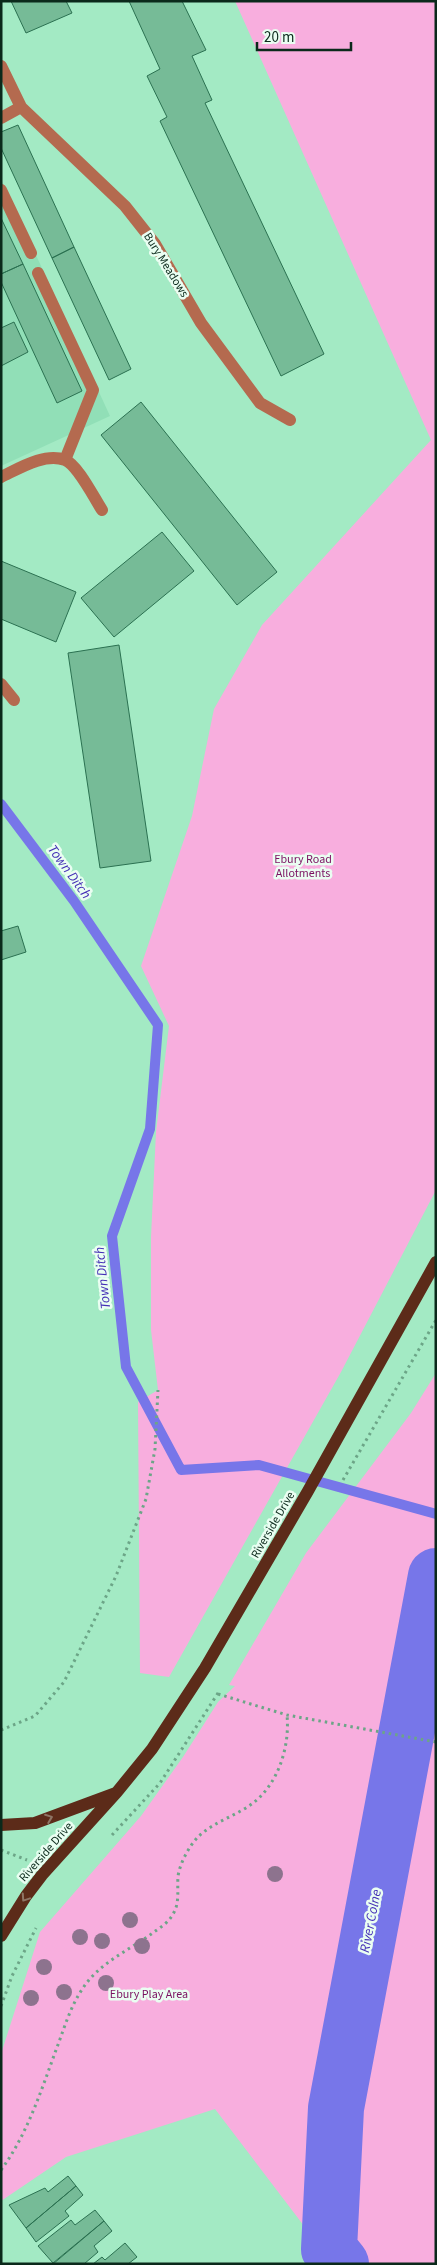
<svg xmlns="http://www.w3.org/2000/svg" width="437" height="2265" font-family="'Source Sans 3',sans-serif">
	<rect width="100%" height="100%" fill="#a3eac4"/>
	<path fill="#91dfb7" d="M1 179 110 416 1 466Z"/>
	<path fill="#f8aede" d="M235 1H436V1190L341 1372 169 1677 140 1673 138 1402 158 1390 151 1330V1237L156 1132 169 1026 141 966 192 816 214 709 262 625 431 440Z
		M436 1373V2264H333L215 2109 66 2157 1 2201V2054L40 1932 141 1816 183 1757 218 1702 235 1686 229 1685 306 1553 411 1413Z"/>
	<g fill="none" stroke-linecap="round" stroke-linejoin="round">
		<path stroke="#7776e9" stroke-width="10" d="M1 804 74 901 158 1025 150 1129 112 1236 126 1367 181 1470 259 1465 436 1514"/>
		<path stroke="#7776e9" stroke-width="56" d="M341 2264 329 2249 336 2108 436 1576"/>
	</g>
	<path fill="#76bb97" stroke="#2b7151" d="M11 1H66L72 13 26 33Z
		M129 1H182L206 50 192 56 212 100 205 103 324 354 281 376 160 121 167 117 147 76 160 69Z
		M18 125 74 247 52 258 1 148V132Z
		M1 218 23 264 1 274Z
		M74 247 131 369 109 380 52 258Z
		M23 264 82 391 57 403 1 282V274Z
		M14 322 28 352 1 366V328Z
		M141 402 277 572 237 605 101 435Z
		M162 532 194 571 114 637 81 598Z
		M1 561 76 592 56 642 1 619Z
		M119 645 151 861 100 868 68 653Z
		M18 926 26 952 1 960V931Z
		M68 2176 76 2186 26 2228 9 2205 45 2188 48 2192Z
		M76 2186 83 2195 65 2211 69 2216 36 2242 26 2228Z
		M95 2210 104 2221 53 2263 38 2246 71 2220 75 2225Z
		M104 2221 112 2231 94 2246 98 2252 84 2264H53Z
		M125 2243 137 2257 128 2264H93L102 2257 105 2260Z"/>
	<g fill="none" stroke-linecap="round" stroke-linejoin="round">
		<path stroke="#6ca587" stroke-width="3" stroke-dasharray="2.5 4" stroke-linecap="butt" d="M343 1480 436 1320
			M218 1694 287 1715 436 1742
			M1 1730 35 1716 64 1682 116 1576 146 1499 155 1449 158 1390
			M112 1835 160 1783 220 1690
			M1 1850 27 1860
			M1 2006 12 1976 36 1928
			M1 2170C27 2135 41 2091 56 2050 64 2029 70 2007 83 1988 100 1962 130 1950 154 1932 161 1927 169 1922 173 1914 180 1903 177 1890 178 1877 179 1865 189 1846 198 1837 213 1822 236 1816 253 1803 278 1784 290 1747 287 1715"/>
		<path stroke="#b46a4f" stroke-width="12" d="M1 66 21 107 125 206 155 244 201 323 260 403 290 420
			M1 118 21 107
			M1 190 31 253
			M38 273 93 390 65 460
			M1 477C18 469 45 452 65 460 78 465 94 498 102 510
			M1 684 14 700"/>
		<path stroke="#5c2b19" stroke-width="12" d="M1 1825 35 1823 116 1793
			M1 1936 26 1896 42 1875 117 1792 152 1749 205 1668 308 1491 436 1262"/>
	</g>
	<g fill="#8d738e">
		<circle cx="275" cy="1874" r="8"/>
		<circle cx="130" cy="1920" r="8"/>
		<circle cx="80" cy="1937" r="8"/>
		<circle cx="102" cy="1941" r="8"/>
		<circle cx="142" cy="1946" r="8"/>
		<circle cx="44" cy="1967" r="8"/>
		<circle cx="106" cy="1983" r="8"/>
		<circle cx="64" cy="1992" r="8"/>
		<circle cx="31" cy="1998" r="8"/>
	</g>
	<defs><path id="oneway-chevron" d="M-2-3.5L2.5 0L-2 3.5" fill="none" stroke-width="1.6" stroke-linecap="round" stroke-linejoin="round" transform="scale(1.25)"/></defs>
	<g stroke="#8e7565">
		<use href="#oneway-chevron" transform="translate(49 1818) rotate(-21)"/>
		<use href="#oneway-chevron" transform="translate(25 1898) rotate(124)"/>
	</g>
	<g text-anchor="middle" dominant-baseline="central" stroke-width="5" stroke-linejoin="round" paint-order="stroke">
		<g font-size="12" fill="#0b291b" stroke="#eafef2">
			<text transform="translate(166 265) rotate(58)">Bury Meadows</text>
			<text transform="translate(273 1525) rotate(-60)">Riverside Drive</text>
			<text transform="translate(46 1852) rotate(-49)">Riverside Drive</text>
		</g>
		<g font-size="12" fill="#7b1161" stroke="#eafef2">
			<text x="303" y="859">Ebury Road<tspan x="303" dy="14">Allotments</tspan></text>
			<text x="149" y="1994">Ebury Play Area</text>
		</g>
		<g font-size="14" font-style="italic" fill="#442fb6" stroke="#eafef2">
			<text transform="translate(69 872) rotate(54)">Town Ditch</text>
			<text transform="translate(103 1278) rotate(-96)">Town Ditch</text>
			<text transform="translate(371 1921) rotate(-79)">River Colne</text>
		</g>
	</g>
	<rect width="437" height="2265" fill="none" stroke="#0b291b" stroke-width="5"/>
	<path d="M257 42v8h94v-8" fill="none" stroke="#0b291b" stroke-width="2.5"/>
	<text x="264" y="42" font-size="15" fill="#0b291b" stroke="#eafef2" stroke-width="4" paint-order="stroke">20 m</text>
</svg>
